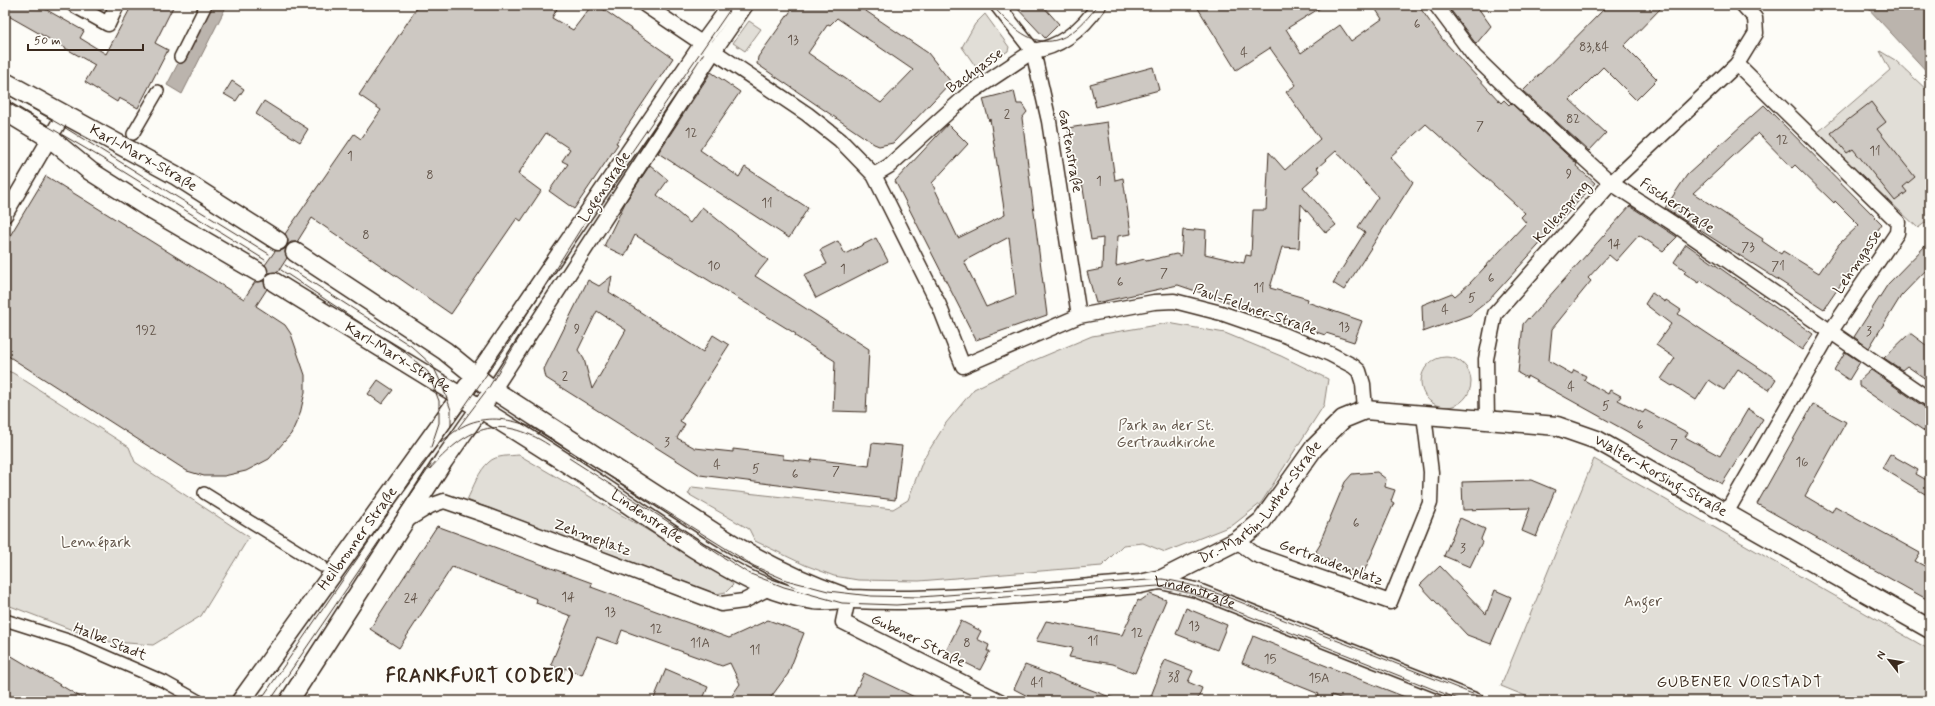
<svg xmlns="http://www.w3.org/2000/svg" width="1935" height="706" font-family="Mynerve,sans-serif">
	<rect width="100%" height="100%" fill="#fdfcf7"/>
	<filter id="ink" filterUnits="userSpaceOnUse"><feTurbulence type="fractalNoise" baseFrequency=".025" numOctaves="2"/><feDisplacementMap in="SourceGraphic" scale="8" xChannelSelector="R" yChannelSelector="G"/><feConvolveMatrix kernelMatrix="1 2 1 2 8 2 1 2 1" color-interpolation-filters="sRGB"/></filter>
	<g filter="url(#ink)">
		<path fill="#e1ded7" stroke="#8e847a" d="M985 14 1009 47 1008 51 978 70 962 47 975 24Z
			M749 21 761 29 745 51 733 43Z
			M1880 51 1895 60 1930 93V219L1918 228 1817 133 1890 70Z
			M1168 323 1225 333 1281 356 1328 379 1324 405 1261 503 1233 525 1165 552 1143 543 1123 545 1102 566 919 581 858 580 834 576 805 565 755 541 749 529 688 494 692 487 893 509 908 500 923 460 946 423 974 389 1023 365 1092 336Z
			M1421 382a25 25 0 1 1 50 0a25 25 0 1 1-50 0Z
			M5 370 13 373 129 447 135 462 249 537 201 616 153 645 101 641 5 604Z
			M519 455 729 578 733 585 726 592 716 594 467 500C473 488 479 470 489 462 496 455 510 456 519 455Z
			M1594 459 1930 650V701H1538L1501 686Z"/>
		<path fill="#bbb4ad" stroke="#887d74" d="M208 5H227L182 94 167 85Z
			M1867 5H1930V75L1867 7Z"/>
		<path fill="#cdc8c2" stroke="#3b2a1e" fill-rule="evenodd" d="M5 5H38L84 31 80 38 106 54 132 5H174L155 43 168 50 138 108 119 98 117 102 85 82 95 65 5 14Z
			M419 5H559L552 18 573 30 592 5H597L673 58 616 143 618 144 574 209 549 191 568 164 562 161 570 149 546 133 518 174 541 191 521 221 517 218 451 314 312 218 297 242H291L287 245 288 241 285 234 354 134 361 139 381 110 359 95Z
			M795 5H857L928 53 951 82 893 143 879 146 874 144 757 64 758 57ZM837 18 913 70 881 103 808 53 828 24 830 25Z
			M1014 5H1042L1059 24 1045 38Z
			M1196 5H1325L1286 29 1301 53 1340 25 1351 41 1382 19 1373 5H1418L1443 40 1501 103 1504 100 1509 105 1511 103 1577 164 1576 166 1595 183 1489 300 1470 315 1423 332 1422 305 1452 293 1455 296 1470 283 1526 223 1521 217 1525 213 1426 124 1390 157 1413 182 1344 290 1333 283 1365 232 1358 227 1378 197 1336 151 1317 168 1320 172 1303 187 1336 225 1326 233 1301 204 1299 248 1282 247 1270 288 1308 299 1307 302 1362 321 1354 342 1326 333 1325 335 1178 285 1096 303 1087 272 1102 269 1103 238 1091 240 1082 182 1076 183 1068 128 1107 122 1115 180 1123 178 1131 234 1118 236 1116 266 1145 259 1146 261 1176 254 1181 256 1183 230 1194 231 1195 229 1206 230 1205 254 1244 263 1246 255 1251 256 1253 210H1266L1269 152 1285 170 1320 139 1286 92 1296 85 1270 48 1236 70Z
			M1447 5H1476L1491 26 1476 44Z
			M1608 5H1664L1624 46 1657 79 1636 100 1603 67 1570 100 1606 133 1589 151 1523 91Z
			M1153 67 1159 90 1096 107 1090 84Z
			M711 72 740 92 700 150 739 177 745 167 808 208 789 238 658 153Z
			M232 81 244 89 236 101 224 94Z
			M1014 91 1017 104H1022L1027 112 1022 118 1047 315 976 340 895 181 948 124 968 144 932 183 958 238 1005 215 990 119 989 121 983 99ZM1009 237 1016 295 986 307 964 261Z
			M264 101 308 129 300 142 256 114Z
			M1871 102 1886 122 1877 129 1915 177 1903 187 1907 192 1895 201 1853 149 1847 153 1831 133Z
			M1764 105 1882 224 1824 309 1665 208 1687 175ZM1758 133 1792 168 1795 165 1834 203 1835 201 1859 225 1839 244 1819 273 1783 251 1781 254 1762 241 1763 239 1693 193Z
			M650 165 668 180 657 195 690 223 702 207 768 260 755 276 869 349 866 412 833 411 835 361 795 336 796 334 635 235 625 256 604 246 626 201Z
			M46 176 244 299 255 282 264 281 267 289 256 306 285 325 291 334 305 375V392L300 414 291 434 269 459 246 471 224 476H204L187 471 5 354V244Z
			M1630 206 1677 237 1663 251 1639 235 1616 261 1609 255 1588 278 1591 281 1552 329 1549 361 1572 374 1574 370 1586 376 1584 380 1608 394 1610 390 1621 396 1618 400 1643 413 1645 410 1688 433 1685 437 1720 456 1748 409 1763 419 1722 484 1527 376V378L1518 373 1523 324 1528 318 1529 319Z
			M876 238 888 261 816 298 804 275 827 264 820 250 838 241 845 254Z
			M1930 241V266L1901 296 1869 348 1854 337 1888 284Z
			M1686 244 1813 334 1802 350 1701 280 1699 283 1684 273 1686 271 1674 262Z
			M286 248 285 252 287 258 278 272 268 273 265 265 275 251 282 250Z
			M612 276 609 292 703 352 713 335 729 345 680 421 685 424 677 438 695 448 733 452V449L783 455V459L811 462 812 459 869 466 872 443 902 446 895 500 700 475 546 378 544 369 588 280 599 286ZM597 311 626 330 592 389 584 359 578 350Z
			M1652 293 1665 302 1666 300 1681 310 1678 314 1776 379 1769 390 1738 369 1724 390 1709 380 1696 400 1673 385 1672 386 1661 379 1675 358 1656 345 1671 324 1645 304Z
			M1910 333 1930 348V382L1907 366 1902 370 1884 358Z
			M1845 352 1860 362 1849 380 1834 370Z
			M1871 370 1930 411V435L1859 386V381Z
			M378 380 393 390 382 404 368 394Z
			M1813 404 1846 422 1805 496 1832 512 1835 506 1920 553 1915 561 1930 569V601L1757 504Z
			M1890 454 1918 470 1916 474 1930 482V497L1882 468Z
			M1377 472 1386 479 1385 487 1395 490 1391 501 1394 503 1363 574 1350 570 1343 572 1328 565V560L1317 555 1318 553H1315L1321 543 1320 542 1345 482 1352 474Z
			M1531 480 1555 490 1536 537 1522 531 1530 508 1463 510 1462 482Z
			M1460 518 1485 529 1481 539 1482 542 1470 567 1444 556Z
			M437 526 592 583 591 587 729 638 768 620 804 633 788 674 768 701H728L740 684 730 663 722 666 622 630 617 644 597 637 582 675 565 668 563 673 551 664 571 616 536 603 537 599 452 567 399 648 370 629Z
			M1440 566 1486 614 1495 590 1511 597 1491 644 1467 635 1420 585Z
			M1150 594 1166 600 1135 673 1113 664 1069 657 1073 648 1036 641 1046 621 1122 635 1138 600 1140 601Z
			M1186 608 1227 625 1217 650 1176 634Z
			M961 621 981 631 977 639 989 645 987 651H990L980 670 945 653Z
			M1253 636 1319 663 1415 701H1347L1332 695 1330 701H1316L1319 694 1242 663Z
			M5 652 87 701H5Z
			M1165 660 1193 671 1188 682 1202 688 1197 701H1149Z
			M1025 665 1118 700 1117 701H1037L1014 689Z
			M666 669 708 687 702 701H653Z
			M864 673 923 701H851Z"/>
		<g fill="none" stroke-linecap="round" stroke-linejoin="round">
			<defs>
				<path id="pedestrian" d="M180 57 206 5
					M133 134 158 91
					M204 493 322 566
					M5 620 71 641 165 682 199 701"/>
				<g id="minor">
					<path d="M74 5 108 24 117 5"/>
					<path d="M645 5 807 114 840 140 874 175 939 305 963 366 1079 316 1154 302 1174 301 1221 313 1282 334 1330 354 1353 366 1359 371 1363 384 1365 410"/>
					<path d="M997 5 1033 51 1049 121 1079 316"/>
					<path d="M1436 5 1474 56 1512 93 1611 183 1680 228 1930 400"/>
					<path d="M874 175 889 166 967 95 1033 51C1062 47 1083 28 1099 5"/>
					<path d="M5 215 64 114"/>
					<path d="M475 376 702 43 730 5"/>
					<path d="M494 389 714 51 746 5"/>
					<path d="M1487 419 1486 359 1495 314 1611 183 1737 64 1756 33 1755 18 1743 5"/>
					<path d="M1726 513 1831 331 1897 233 1898 222 1737 64"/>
					<path d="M407 520 430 506 444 501 485 515 721 604 744 601 767 589"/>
					<path d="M1237 541 1256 555 1390 602 1430 503 1431 472 1424 415"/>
					<path id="s1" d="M1152 583 1161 582 1196 590 1477 701"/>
					<path d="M848 599 843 622 1000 701"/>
				</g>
				<g id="tertiary">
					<path id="s2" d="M5 82 175 175 278 241"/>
					<path d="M5 111 51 139 90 171 150 209 258 272"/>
					<path d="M295 252 445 351 489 387 715 533C755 559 797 580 842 596"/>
					<path id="s3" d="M274 282C376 345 479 406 580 472 620 498 659 526 700 552 737 574 770 594 814 600 826 602 840 598 852 599 948 604 1044 591 1140 584L1162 579 1237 541 1262 521 1314 448 1343 419 1365 410 1557 426 1597 440 1930 629"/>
					<path id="s4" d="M241 701 468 386"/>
					<path d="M289 701 444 460 486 400"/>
				</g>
			</defs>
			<use href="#pedestrian" stroke="#3b2a1e" stroke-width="14"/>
			<use href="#minor" stroke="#3b2a1e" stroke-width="17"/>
			<use href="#tertiary" stroke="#3b2a1e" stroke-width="21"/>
			<use href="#pedestrian" stroke="#fdfcf7" stroke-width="11"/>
			<use href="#minor" stroke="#fdfcf7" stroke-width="14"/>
			<use href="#tertiary" stroke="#fdfcf7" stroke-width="18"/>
			<path stroke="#3b2a1e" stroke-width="1" d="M992 5C1031 51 1060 56 1098 5
				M5 93 59 124 269 254
				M5 101 100 157 265 260
				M285 265 411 346 433 366 442 385 451 410V426
				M281 270 406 353 428 372 439 401V423L431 447
				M458 428 489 387 521 335
				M439 443C448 437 459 427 470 423 489 416 512 419 531 427L754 566 786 580 828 591 871 596 920 597 1162 579C1208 586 1251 607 1294 624 1360 649 1425 675 1490 701
				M569 458 748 573 784 587 842 603 896 605 1158 586 1193 594 1463 701
				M429 470C466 428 498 412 549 445
				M260 701 422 464 437 446 512 338 600 198 733 5
				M270 701 431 465"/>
		</g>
	</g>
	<g text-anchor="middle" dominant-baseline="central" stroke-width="3.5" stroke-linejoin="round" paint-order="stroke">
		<g font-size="13" fill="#605247">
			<text x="1417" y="24">6</text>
			<text x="793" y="40">13</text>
			<text x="1594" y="47">83,84</text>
			<text x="1244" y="53">4</text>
			<text x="1007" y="114">2</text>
			<text x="1573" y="119">82</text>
			<text x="1480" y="126">7</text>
			<text x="691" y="133">12</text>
			<text x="1782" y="140">12</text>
			<text x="1875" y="151">11</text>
			<text x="350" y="156">1</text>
			<text x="1569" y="174">9</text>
			<text x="430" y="175">8</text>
			<text x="1099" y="181">1</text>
			<text x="767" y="203">11</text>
			<text x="366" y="235">8</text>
			<text x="1614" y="244">14</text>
			<text x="1748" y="247">73</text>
			<text x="714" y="266">10</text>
			<text x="1778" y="266">71</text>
			<text x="843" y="269">1</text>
			<text x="1164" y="273">7</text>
			<text x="1491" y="278">6</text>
			<text x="1120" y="282">6</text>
			<text x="1259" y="288">11</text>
			<text x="1472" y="298">5</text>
			<text x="1445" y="310">4</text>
			<text x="1344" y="327">13</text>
			<text x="577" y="329">9</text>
			<text x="146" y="330">192</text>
			<text x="1869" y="331">3</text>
			<text x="565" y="376">2</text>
			<text x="1571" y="387">4</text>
			<text x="1606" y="406">5</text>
			<text x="1640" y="425">6</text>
			<text x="667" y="442">3</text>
			<text x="1674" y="444">7</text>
			<text x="1802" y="462">16</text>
			<text x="717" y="465">4</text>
			<text x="756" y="469">5</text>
			<text x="836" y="471">7</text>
			<text x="795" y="474">6</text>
			<text x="1356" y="523">6</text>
			<text x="1463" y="548">3</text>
			<text x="568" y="597">14</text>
			<text x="411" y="598">24</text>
			<text x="610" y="612">13</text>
			<text x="1194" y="626">13</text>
			<text x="656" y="629">12</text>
			<text x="1137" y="633">12</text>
			<text x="1093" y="641">11</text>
			<text x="700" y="643">11A</text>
			<text x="967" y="643">8</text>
			<text x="755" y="650">11</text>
			<text x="1270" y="659">15</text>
			<text x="1174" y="677">38</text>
			<text x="1319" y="678">15A</text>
			<text x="1037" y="683">41</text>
		</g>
		<g font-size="15" fill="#3b2a1e" stroke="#fdfcf7">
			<text transform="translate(975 71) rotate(-36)">Bachgasse</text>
			<text transform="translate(1070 151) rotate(80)">Gartenstraße</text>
			<text stroke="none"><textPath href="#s2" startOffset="158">Karl-Marx-Straße</textPath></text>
			<text transform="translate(605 187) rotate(-57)">Logenstraße</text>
			<text transform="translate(1677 206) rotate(34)">Fischerstraße</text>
			<text transform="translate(1562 212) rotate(-49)">Kellenspring</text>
			<text transform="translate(1858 262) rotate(-56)">Lehmgasse</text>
			<text transform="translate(1255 310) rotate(19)">Paul-Feldner-Straße</text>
			<text stroke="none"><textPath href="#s3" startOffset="145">Karl-Marx-Straße</textPath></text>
			<text stroke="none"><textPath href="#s3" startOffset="1557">Walter-Korsing-Straße</textPath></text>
			<text stroke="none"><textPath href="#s3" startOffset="1106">Dr.-Martin-Luther-Straße</textPath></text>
			<text stroke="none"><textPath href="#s3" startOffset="441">Lindenstraße</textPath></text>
			<text stroke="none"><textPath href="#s4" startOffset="200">Heilbronner Straße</textPath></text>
			<text transform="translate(592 538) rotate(20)">Zehmeplatz</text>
			<text transform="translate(1331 563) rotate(20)">Gertraudenplatz</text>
			<text stroke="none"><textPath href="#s1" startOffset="45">Lindenstraße</textPath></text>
			<text transform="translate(918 641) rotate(26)">Gubener Straße</text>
			<text transform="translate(110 642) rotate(22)">Halbe Stadt</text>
		</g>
		<g font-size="15" fill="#64574c" stroke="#fdfcf7">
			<text x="1166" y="426">Park an der St.<tspan x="1166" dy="17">Gertraudkirche</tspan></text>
			<text x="96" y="543">Lennépark</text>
			<text x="1643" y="602">Anger</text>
		</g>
		<g font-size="16" letter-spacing="1" fill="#3b2a1e" stroke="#fdfcf7">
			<text x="1740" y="682">GUBENER VORSTADT</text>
		</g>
		<g font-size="19" font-weight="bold" letter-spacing="1" fill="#3b2a1e" stroke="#fdfcf7">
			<text x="480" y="676">FRANKFURT (ODER)</text>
		</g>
	</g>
	<rect width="1935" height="706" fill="none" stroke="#fdfcf7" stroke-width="20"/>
	<rect x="10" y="10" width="1915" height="686" fill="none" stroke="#3b2a1e" stroke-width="1.5" filter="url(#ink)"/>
	<g transform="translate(1889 660) rotate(301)" stroke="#fdfcf7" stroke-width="3" paint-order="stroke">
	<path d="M0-3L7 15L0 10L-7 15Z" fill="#3b2a1e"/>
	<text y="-6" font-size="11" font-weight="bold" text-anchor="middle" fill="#3b2a1e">N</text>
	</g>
	<path d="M28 44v6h115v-6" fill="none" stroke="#3b2a1e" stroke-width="2"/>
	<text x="34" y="44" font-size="12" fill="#3b2a1e" stroke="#fdfcf7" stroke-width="3" paint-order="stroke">50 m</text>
</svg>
